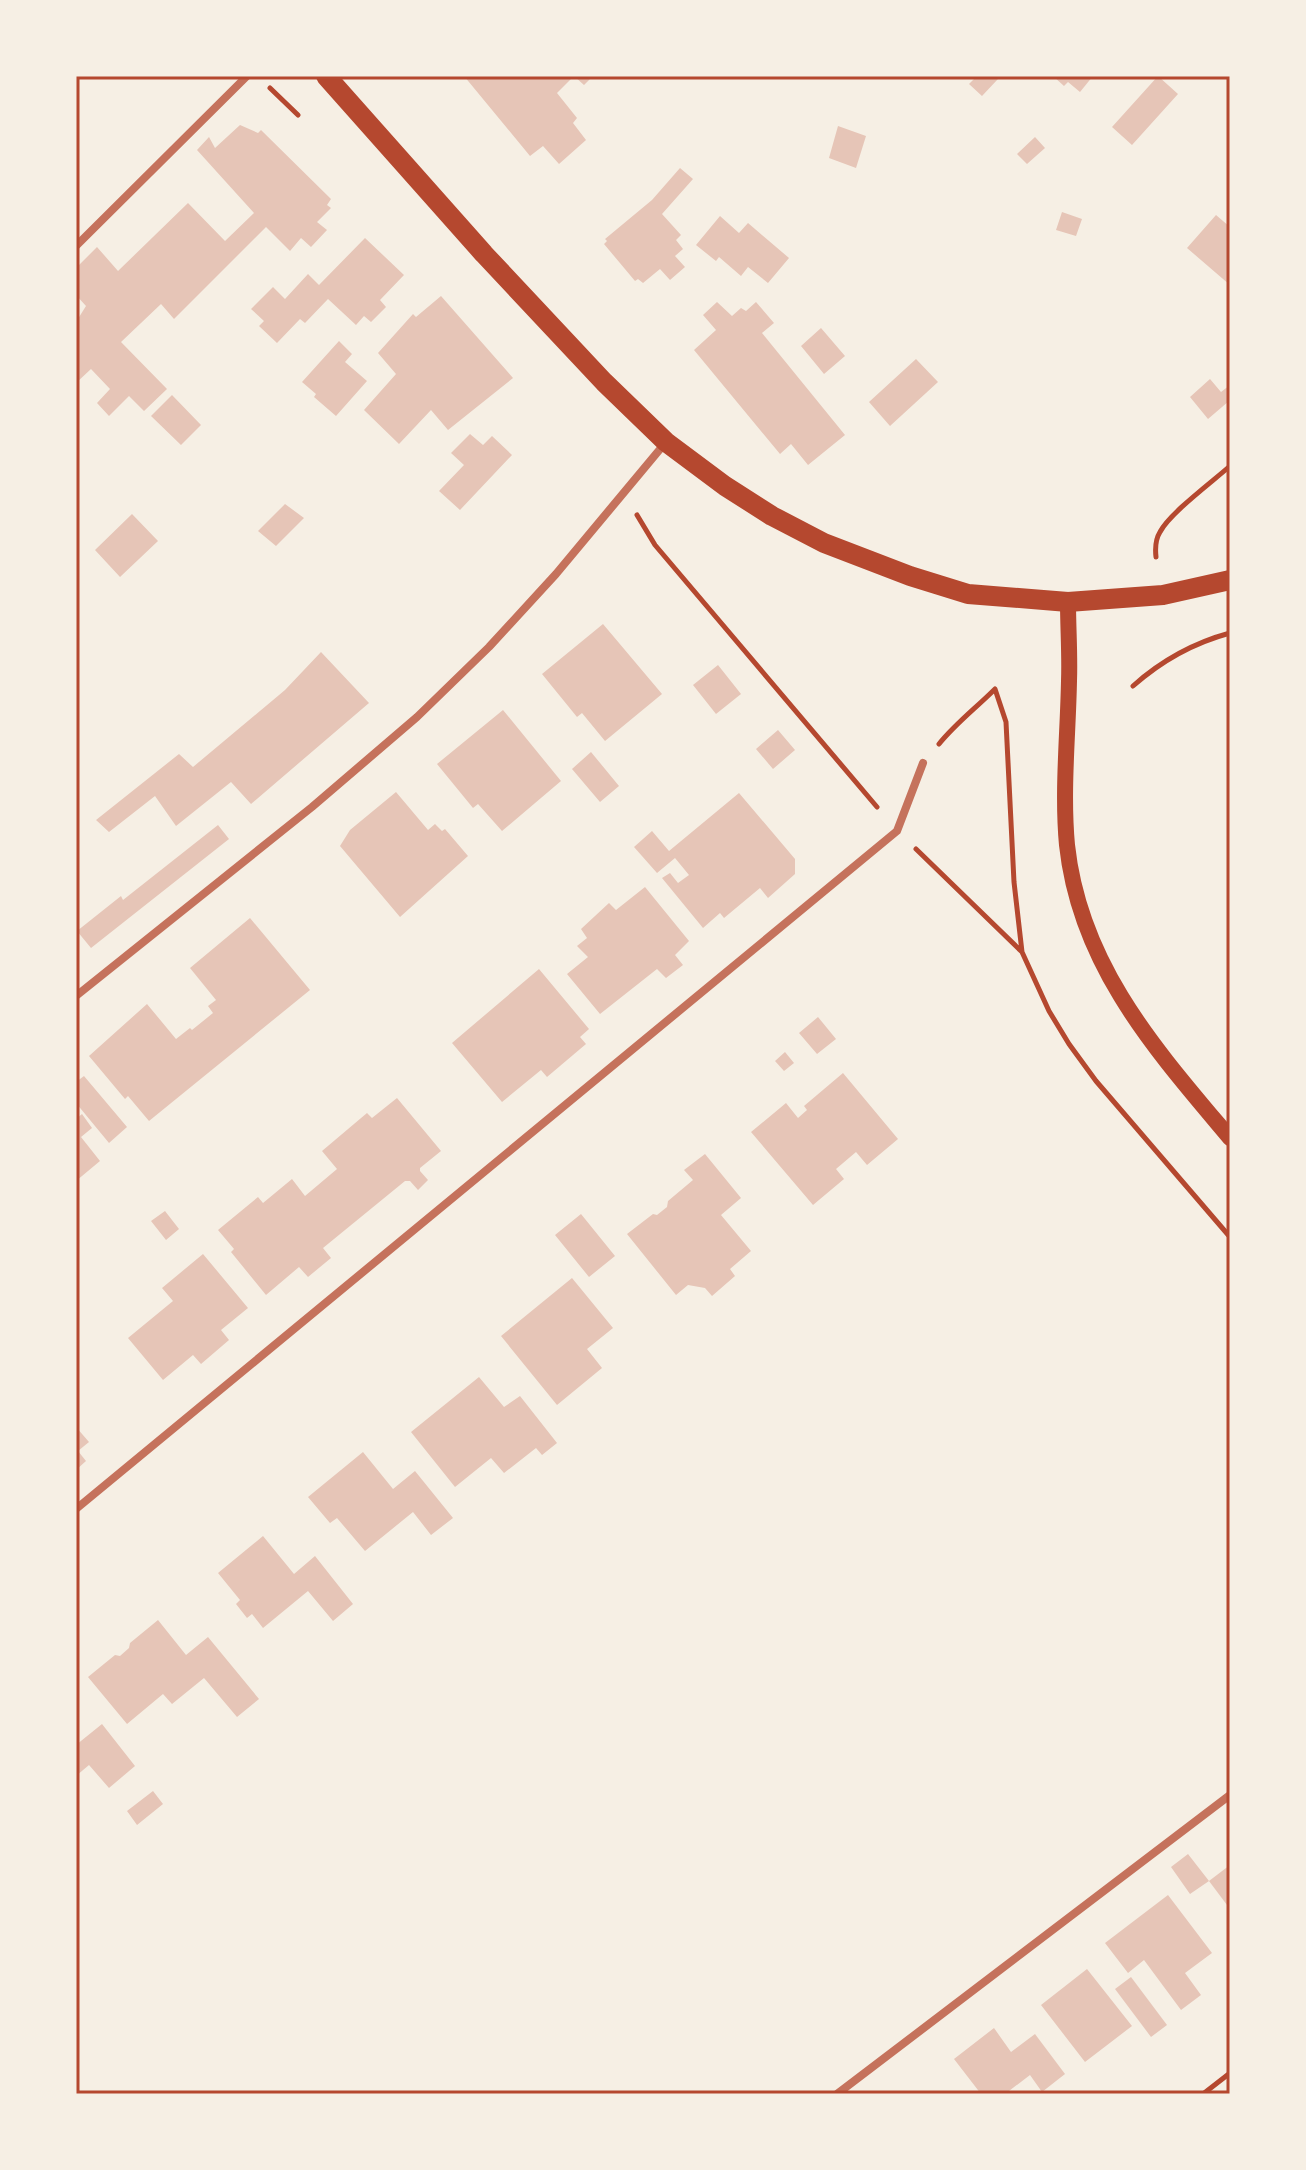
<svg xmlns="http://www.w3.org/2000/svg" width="1306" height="2170" font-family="'Crimson Pro',serif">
	<rect width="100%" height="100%" fill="#f6efe4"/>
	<path fill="#e6c5b7" d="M464 76H593L584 85 574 76 557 93 577 118 573 123 586 140 559 164 543 146 530 156Z
		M977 76H995L998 79 982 96 969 84Z
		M1053 76H1093L1080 92 1068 82 1064 86Z
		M1158 76 1178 94 1132 145 1112 127Z
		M240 125 258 133 261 130 331 199 327 205 331 208 317 222 327 230 311 247 301 238 290 251 266 227 174 319 161 304 121 342 167 389 144 411 129 396 109 416 97 403 110 389 91 369 76 383V322L86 306 76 295V268L97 247 118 271 188 203 225 241 254 213 197 150 209 137 215 148Z
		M838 126 866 136 856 168 829 158Z
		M1035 137 1045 148 1027 164 1017 154Z
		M680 168 693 179 662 214 681 235 676 240 683 249 675 256 685 267 670 280 660 269 643 283 638 279 635 281 604 244 607 241 605 239 652 200Z
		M1062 212 1082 219 1076 236 1056 230Z
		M1216 215 1230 227V285L1187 248Z
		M720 216 739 233 748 223 789 258 768 283 748 267 741 276 719 257 716 261 696 245Z
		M365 238 404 275 380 300 386 307 371 322 364 316 356 325 328 299 305 323 300 319 277 343 259 326 264 321 251 309 273 287 285 299 308 274 319 285Z
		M441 296 513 378 448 430 431 410 399 444 364 410 396 374 378 353 413 314 416 317Z
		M717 302 732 316 741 308 746 311 756 302 774 323 762 333 845 435 808 465 791 444 780 454 694 350 716 330 703 315Z
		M821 328 845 356 824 374 801 346Z
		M339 341 352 354 345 362 367 381 336 416 314 397 316 394 302 382Z
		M916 359 938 382 890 426 869 402Z
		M1210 379 1221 392 1230 385V402L1229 401 1208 419 1190 397Z
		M172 395 201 425 181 445 151 416Z
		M470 434 483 445 492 436 512 455 460 510 439 491 464 465 451 453Z
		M285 504 304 518 276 546 258 531Z
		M132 514 158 541 120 577 95 550Z
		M603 624 662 694 605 741 582 713 577 717 542 674Z
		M321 652 369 703 251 804 231 782 176 826 155 796 109 832 96 820 179 754 193 767 285 690Z
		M718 665 741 694 716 714 693 685Z
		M503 710 561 781 502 831 478 804 473 808 437 764Z
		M778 730 795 750 773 769 756 749Z
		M591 752 619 786 600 802 572 769Z
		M396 792 428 830 435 824 442 831 445 829 468 856 400 917 340 846 350 830Z
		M739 793 795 859V874L768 898 760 888 724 918 720 913 703 928 662 878 670 873 678 883 689 875 675 858 657 873 634 847 652 831 669 851Z
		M218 825 229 839 91 948 77 931 121 896 123 900Z
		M645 887 689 941 675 955 683 965 666 978 657 969 600 1014 567 974 588 957 577 946 587 938 581 929 609 903 616 910Z
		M250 918 310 990 149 1121 128 1096 125 1099 89 1056 147 1004 176 1039 190 1028 192 1030 213 1013 208 1006 216 1000 190 968Z
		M539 969 589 1029 580 1037 586 1044 547 1077 541 1070 502 1102 452 1043Z
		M818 1017 836 1039 817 1054 799 1033Z
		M785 1052 794 1063 784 1071 775 1061Z
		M843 1073 898 1139 867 1165 856 1152 836 1169 844 1179 813 1205 751 1132 786 1103 798 1118 807 1110 804 1106Z
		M84 1076 127 1127 109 1143 76 1103V1082Z
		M397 1098 441 1151 420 1168V1171L428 1180 418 1190 410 1181H405L323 1248 331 1258 308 1277 299 1267 266 1295 231 1252 234 1249 218 1230 258 1197 263 1203 292 1179 305 1196 337 1169 322 1151 367 1113 372 1118Z
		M82 1114 92 1128 81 1137 100 1161 76 1181V1119Z
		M705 1154 741 1198 721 1215 751 1251 730 1269 735 1276 712 1296 705 1288 688 1285 676 1295 627 1234 653 1214 657 1215 667 1207 668 1201 693 1180 684 1170Z
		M165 1211 179 1229 166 1240 151 1221Z
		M581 1214 615 1256 589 1277 555 1235Z
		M203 1254 248 1308 221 1330 229 1340 201 1364 193 1355 163 1380 128 1338 173 1301 162 1288Z
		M572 1278 613 1328 587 1349 602 1368 557 1405 501 1336Z
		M479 1377 504 1407 520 1396 557 1443 542 1455 536 1448 504 1473 491 1458 455 1487 411 1432Z
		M76 1427 89 1442 78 1451 86 1461 76 1470Z
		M363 1452 393 1489 415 1471 453 1518 431 1535 413 1512 365 1551 337 1518 330 1523 308 1497Z
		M263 1536 294 1574 315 1556 353 1604 333 1621 308 1591 263 1628 252 1614 247 1618 236 1604 240 1600 218 1573Z
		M158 1620 186 1655 208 1637 259 1699 237 1717 204 1678 172 1704 163 1694 127 1724 88 1677 115 1655 120 1656 129 1648 130 1643Z
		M102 1724 135 1766 109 1788 89 1765 76 1776V1745Z
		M153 1791 163 1804 137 1825 127 1811Z
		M1188 1854 1209 1881 1190 1894 1171 1867Z
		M1230 1865V1909L1209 1881Z
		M1168 1895 1212 1953 1185 1973 1201 1995 1181 2010 1144 1960 1128 1973 1105 1943Z
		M1087 1969 1132 2026 1085 2062 1041 2005Z
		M1131 1977 1167 2025 1151 2037 1115 1989Z
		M994 2028 1011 2052 1035 2034 1065 2074 1042 2092 1030 2075 1005 2094H981L954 2059Z"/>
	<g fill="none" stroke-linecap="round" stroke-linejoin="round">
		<path stroke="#b5482f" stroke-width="5" d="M270 88 298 115
			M637 515 655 545 877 807
			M1156 557C1155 548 1155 540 1160 532 1170 513 1212 482 1230 466
			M1133 686C1161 661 1193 643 1230 633
			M939 744C956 723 976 708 995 689L1006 722 1014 882 1022 952 1049 1011 1069 1044 1096 1081 1230 1237
			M916 849 1021 951
			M1203 2094 1230 2073"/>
		<path stroke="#c5725c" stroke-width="8" d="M76 246 247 76
			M76 996 312 807 417 717 489 647 556 574 666 442
			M76 1509 897 831 923 763
			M837 2094 1230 1795"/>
		<path stroke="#b5482f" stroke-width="16" d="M1068 602C1068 628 1070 655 1069 681 1068 735 1062 791 1067 845 1080 966 1156 1050 1230 1138"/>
		<path stroke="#b5482f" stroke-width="20" d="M326 76 484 254 604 382 666 442 725 486 772 516 824 543 910 576 968 594 1068 602 1163 595 1230 580"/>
	</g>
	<rect width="1306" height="2170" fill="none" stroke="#f6efe4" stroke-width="156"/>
	<rect x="78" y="78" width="1150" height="2014" fill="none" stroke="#b5482f" stroke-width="3"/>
</svg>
